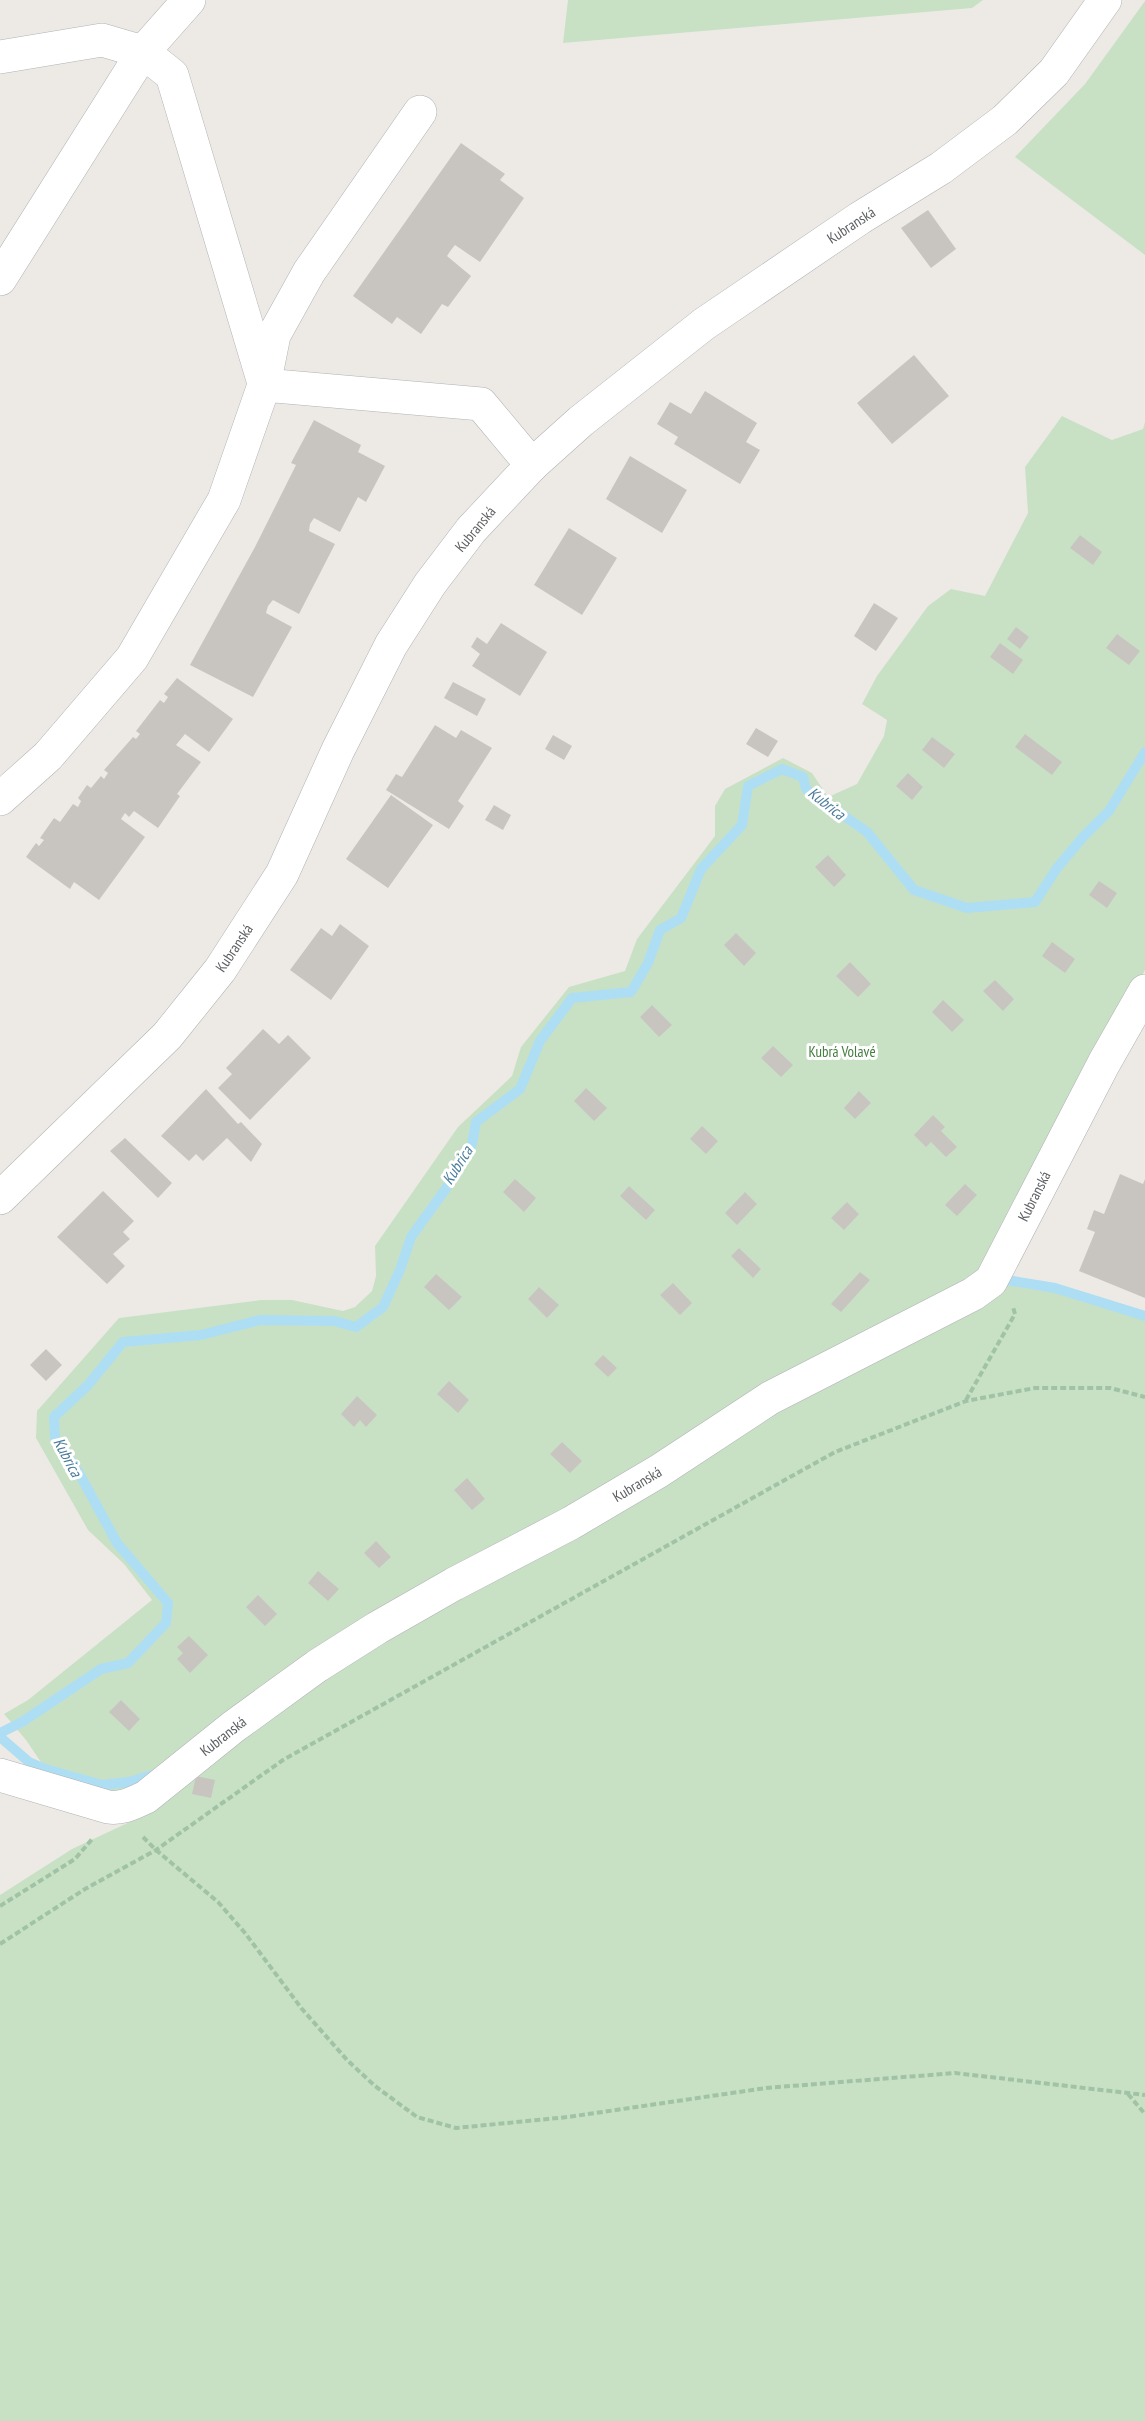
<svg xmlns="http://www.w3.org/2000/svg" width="1145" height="2421" font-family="'PT Sans Narrow',sans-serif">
	<rect width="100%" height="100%" fill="#edeae5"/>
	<path fill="#c8e1c5" d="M568 0H983L972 8 563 43Z
		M1145 1V255L1015 157 1085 84Z
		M1062 416 1112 440 1143 429 1145 422V970L979 1272 164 1775 110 1794 55 1783 26 1740 4 1714 28 1700 152 1600 124 1564 88 1530 36 1438 37 1411 119 1318 261 1300H292L343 1311 355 1307 372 1291 376 1276 375 1246 458 1127 512 1076 521 1047 569 987 625 971 637 939 715 836V806L725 789 783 758 812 773 828 797 857 784 884 736 887 720 862 704 877 676 928 606 951 589 985 596 1028 513 1025 467Z
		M1011 1277 1145 1312V2421H0V1895L72 1849 136 1819 331 1670 766 1416Z"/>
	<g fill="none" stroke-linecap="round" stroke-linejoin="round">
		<path stroke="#aedef4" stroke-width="10" d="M1001 1286 1007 1280 1055 1288 1145 1316
			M0 1733 22 1722 101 1669 128 1663 166 1623 168 1603 117 1543 79 1473 55 1438 54 1417 88 1385 123 1342 201 1335 260 1320 334 1321 356 1327 383 1307 400 1270 411 1237 445 1190 472 1144 476 1122 520 1089 540 1041 572 998 631 992 648 963 660 930 681 918 701 869 742 825 748 786 782 769 803 777 806 789 867 832 914 890 967 908 1035 902 1057 868 1083 837 1109 811 1145 752
			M0 1737 29 1762 45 1769 102 1785 129 1782 152 1775"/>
	</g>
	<path fill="#c8c5c1" d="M461 143 505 174 500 180 524 198 480 262 455 245 451 250 447 256 471 276 448 307 442 304 421 334 397 317 392 324 353 296Z
		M928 210 956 249 931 268 901 228Z
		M914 355 949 396 892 444 857 403Z
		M705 391 757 423 746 442 760 450 740 484 674 444 678 437 657 424 670 402 691 414Z
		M314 420 361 445 358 452 385 466 366 502 358 497 340 532 314 518 310 524 309 531 335 544 299 614 273 600 268 606 266 613 292 627 253 697 190 665 255 547 296 465 291 463Z
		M630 456 687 490 662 533 606 499Z
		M569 528 617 558 582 615 534 585Z
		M1080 535 1102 552 1093 565 1070 548Z
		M874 603 898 618 876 651 854 636Z
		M501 623 547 652 520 696 472 666 480 654 471 647 477 637 487 644Z
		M1016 627 1029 637 1020 649 1007 639Z
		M1117 634 1140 651 1129 665 1106 648Z
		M1000 643 1023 660 1013 674 990 657Z
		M177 678 233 719 209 752 185 734 176 745 201 762 177 794 180 796 158 828 134 811 129 817 125 813 121 819 145 837 99 900 74 882 70 889 26 857 36 843 39 846 44 840 40 838 54 818 60 822 73 804 78 807 81 801 78 798 87 785 91 788 101 776 104 779 108 773 104 770 133 737 136 739 140 734 136 731 160 700 164 703 168 697 164 694Z
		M453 682 486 699 477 716 444 698Z
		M435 725 456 738 461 730 492 748 458 801 464 806 449 829 386 790 396 774 402 777Z
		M756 728 778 741 768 757 746 744Z
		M1025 734 1062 762 1052 775 1015 747Z
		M553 735 572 746 564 760 545 749Z
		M932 737 955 754 944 768 922 750Z
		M908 773 923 787 912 800 896 786Z
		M391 795 433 825 388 888 346 859Z
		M494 805 511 815 503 830 485 820Z
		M828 855 846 875 834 887 815 867Z
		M1099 881 1117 893 1107 908 1089 895Z
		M340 924 369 946 331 1000 290 970 321 928 332 936Z
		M736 933 756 953 744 966 724 945Z
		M1052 942 1075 959 1065 973 1042 956Z
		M850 962 871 984 858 997 836 976Z
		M995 980 1014 999 1003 1011 983 991Z
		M943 1000 964 1020 952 1032 932 1012Z
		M652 1005 672 1025 659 1037 640 1017Z
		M263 1029 279 1044 288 1035 311 1058 250 1120 218 1088 232 1074 226 1068Z
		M773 1046 793 1065 781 1077 761 1058Z
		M586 1088 607 1108 594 1121 574 1101Z
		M206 1089 238 1124 241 1122 262 1144 251 1162 227 1138 203 1161 196 1154 189 1161 161 1136Z
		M859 1091 871 1103 855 1119 844 1108Z
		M933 1115 945 1127 941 1131 957 1147 946 1157 931 1142 926 1147 914 1135Z
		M702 1126 718 1141 706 1154 690 1139Z
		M125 1138 172 1183 158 1198 110 1151Z
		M1120 1174 1143 1184 1145 1179V1298L1079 1271 1095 1232 1087 1229 1094 1210 1104 1214Z
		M515 1179 536 1198 524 1212 503 1192Z
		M965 1184 977 1195 957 1216 945 1205Z
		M629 1186 655 1210 646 1220 620 1196Z
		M103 1191 134 1221 123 1232 130 1239 113 1254 125 1266 107 1284 57 1237Z
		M745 1192 757 1204 737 1225 725 1213Z
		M847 1202 859 1214 844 1230 831 1218Z
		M739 1248 761 1269 753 1278 731 1256Z
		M860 1272 870 1280 841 1312 831 1304Z
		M436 1274 462 1297 449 1310 424 1287Z
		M673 1283 692 1303 680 1315 660 1295Z
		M539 1287 559 1305 547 1318 528 1299Z
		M46 1349 62 1365 46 1381 30 1365Z
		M603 1355 617 1368 608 1377 594 1364Z
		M449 1381 469 1400 458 1413 437 1394Z
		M357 1396 377 1415 366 1427 360 1420 354 1427 341 1414Z
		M562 1442 582 1461 570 1473 550 1454Z
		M467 1478 485 1499 472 1510 454 1490Z
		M376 1541 391 1557 379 1568 364 1553Z
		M318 1571 339 1589 328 1601 308 1583Z
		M258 1595 277 1614 265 1626 246 1607Z
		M189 1636 208 1655 190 1673 177 1659 183 1653 177 1647Z
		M121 1700 140 1719 129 1731 109 1712Z
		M196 1776 215 1780 211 1798 192 1794Z"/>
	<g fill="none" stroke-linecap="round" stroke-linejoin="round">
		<defs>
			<path id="minor" d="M0 57 102 40 143 52 172 75 263 380
				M0 279 143 52 189 0
				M264 385 481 404 532 465
				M0 799 48 756 132 658 224 500 264 385 274 335 309 272 420 112
				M0 1775 108 1807C123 1809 133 1803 146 1797L233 1727 317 1666 377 1628 454 1584 571 1523 659 1471 770 1398 973 1294 991 1281 1104 1063 1145 991"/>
			<path id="tertiary" d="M0 1198 167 1036 220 970 282 874 338 750 391 645 430 584 471 530 532 465 581 421 704 324 860 218 941 168 1005 120 1054 72 1105 0"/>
		</defs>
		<use href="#minor" stroke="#b0b2b5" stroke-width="34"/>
		<use href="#tertiary" stroke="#b0b2b5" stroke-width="34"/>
		<path stroke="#a0c3a6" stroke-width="4" stroke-dasharray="6 3" stroke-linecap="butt" d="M966 1400 1015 1314 1013 1307
			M143 1837 156 1850 218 1902 245 1933 302 2009 347 2060 375 2086 417 2117 456 2128 568 2117 766 2088 955 2073 1145 2095
			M0 1906 75 1859 93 1838
			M0 1944 85 1889 156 1850 283 1760 835 1452 966 1401 1035 1388H1110L1145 1397
			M1128 2094 1145 2114"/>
		<use href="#minor" stroke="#fff" stroke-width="33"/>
		<use href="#tertiary" stroke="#fff" stroke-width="33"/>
	</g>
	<g text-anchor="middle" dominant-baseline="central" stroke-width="6" stroke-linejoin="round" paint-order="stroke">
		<g font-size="15" fill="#5d6063" stroke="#fff">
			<text transform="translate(851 225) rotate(-33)">Kubranská</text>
			<text transform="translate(475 529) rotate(-50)">Kubranská</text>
			<text transform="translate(234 948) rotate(-56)">Kubranská</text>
			<text transform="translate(1034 1196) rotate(-63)">Kubranská</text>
			<text transform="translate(637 1484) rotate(-31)">Kubranská</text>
			<text transform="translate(223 1736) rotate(-38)">Kubranská</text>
		</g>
		<g font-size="15" fill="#457e40" stroke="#fff">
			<text x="842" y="1051">Kubrá Volavé</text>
		</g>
		<g font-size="16" font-style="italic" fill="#4a7c9c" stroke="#fff">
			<text transform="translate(827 803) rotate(38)">Kubrica</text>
			<text transform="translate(457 1165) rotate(-58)">Kubrica</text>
			<text transform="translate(68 1457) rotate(62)">Kubrica</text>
		</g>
	</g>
</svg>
